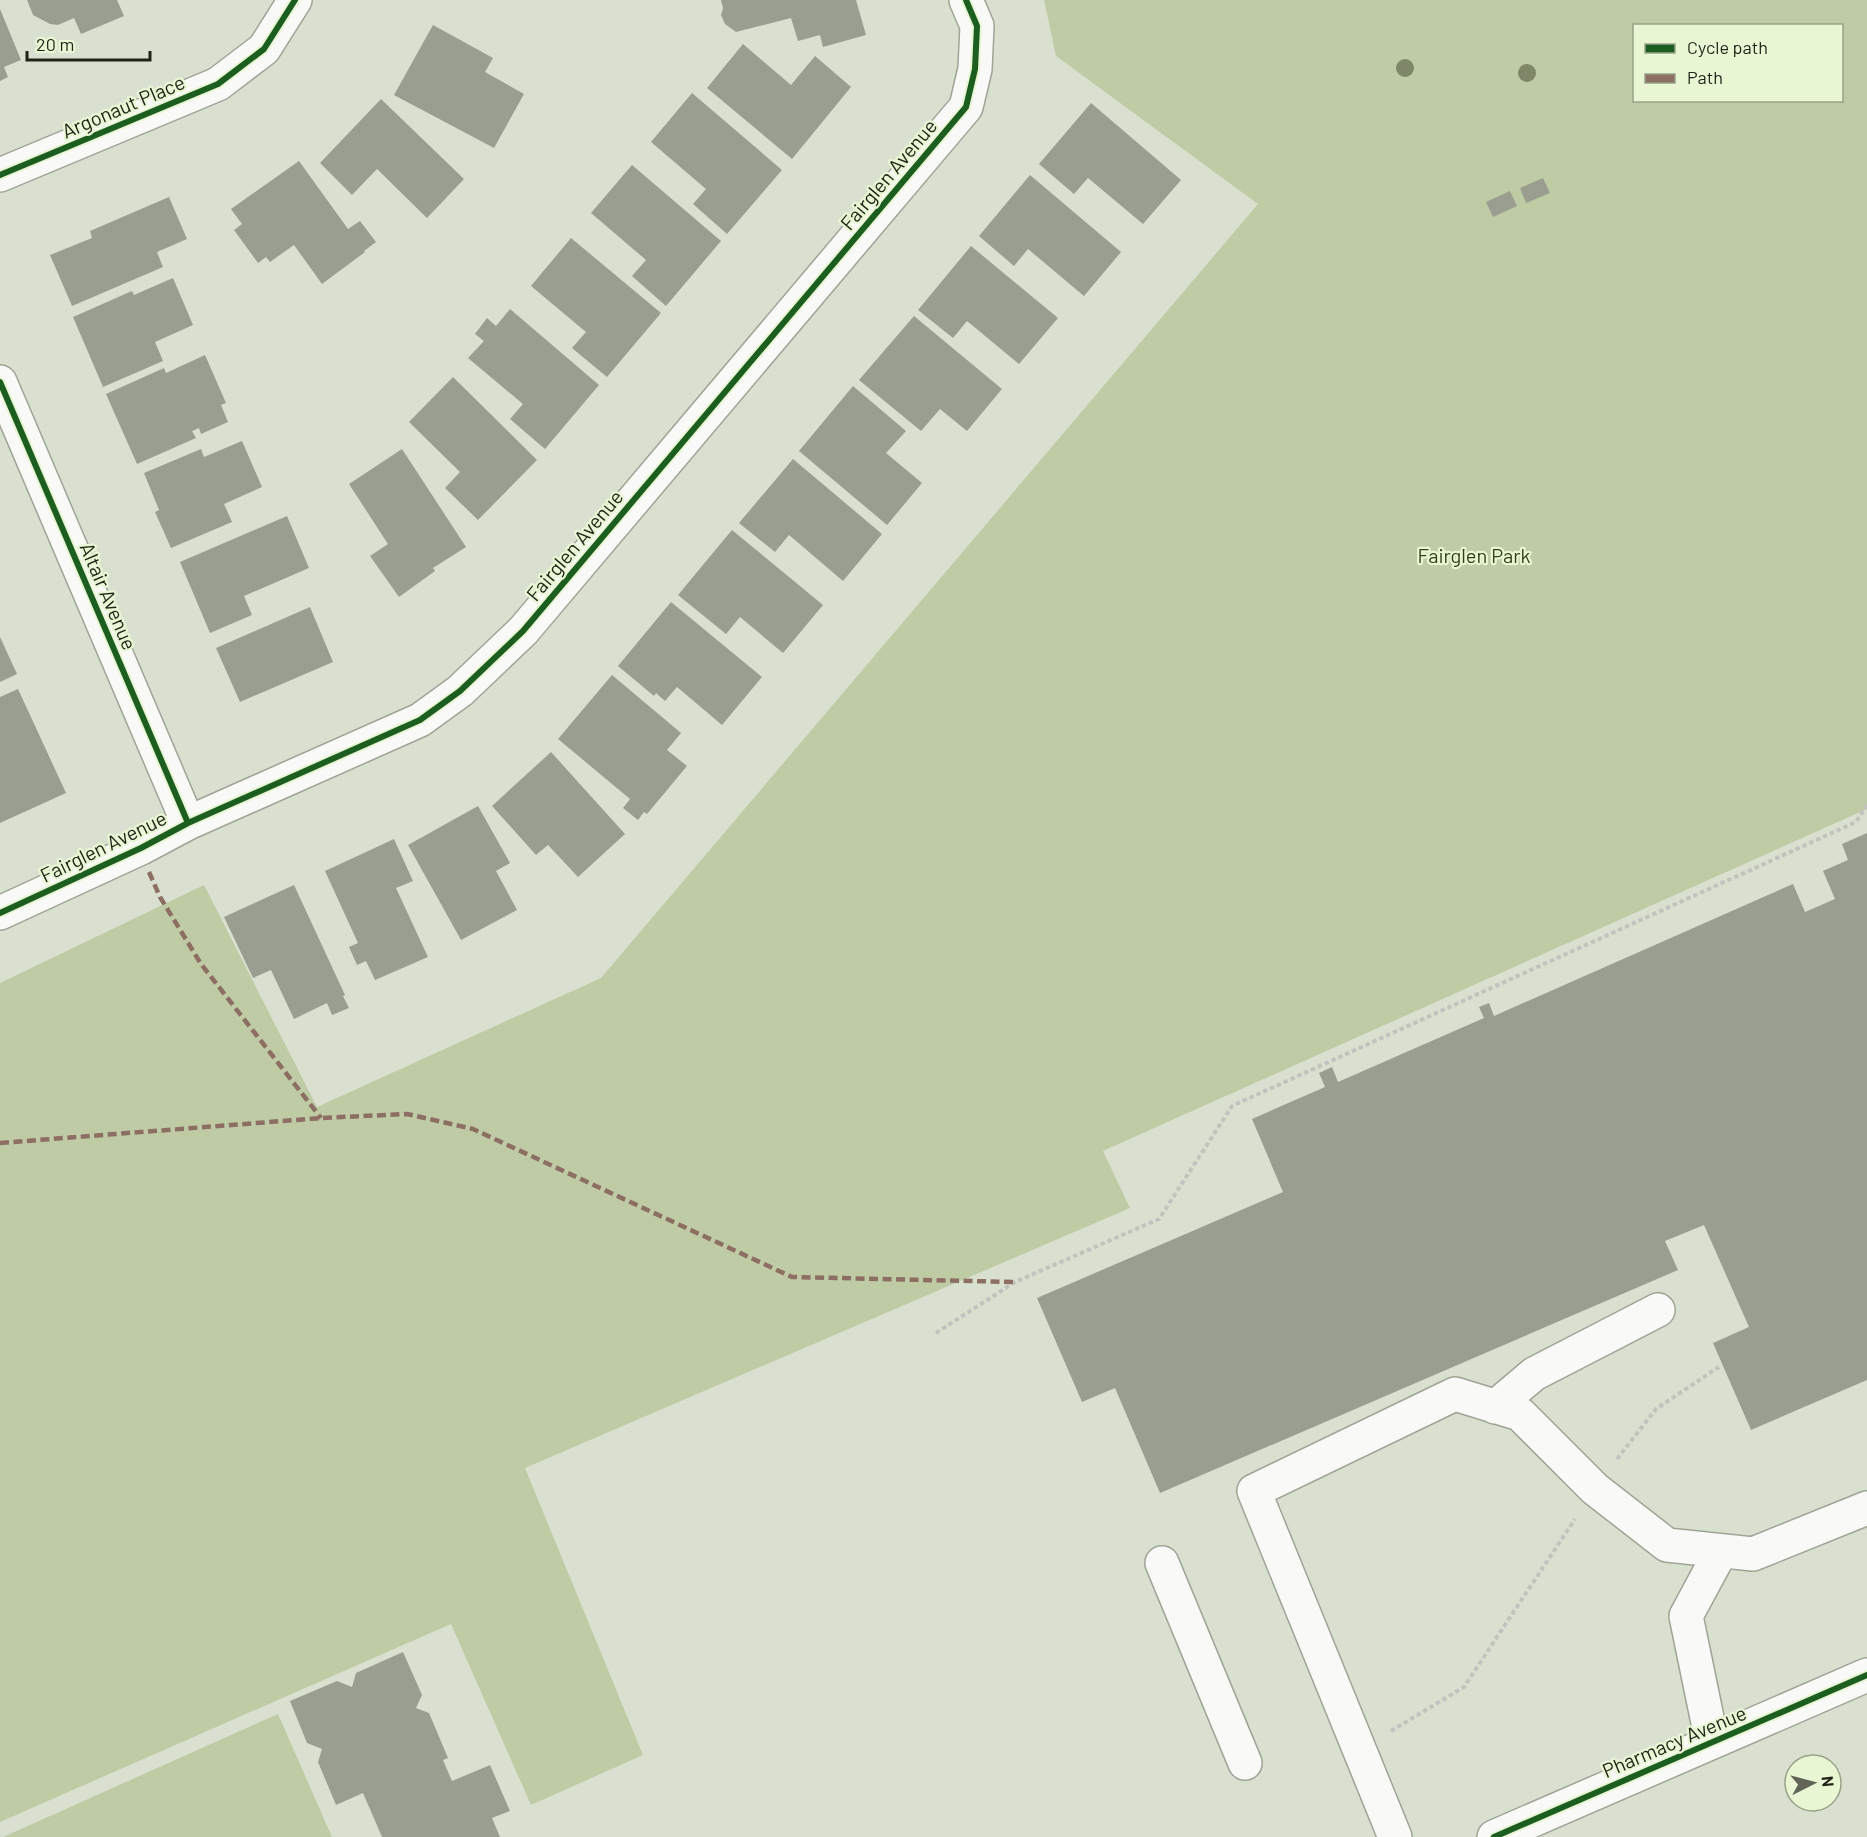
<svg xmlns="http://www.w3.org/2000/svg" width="1867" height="1837" font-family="Barlow,sans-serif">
	<rect width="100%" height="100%" fill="#dae0cf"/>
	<path fill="#becba5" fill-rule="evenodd" d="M1044 0H1867V809L1103 1151 1130 1208 525 1468 643 1755 531 1805 451 1624 0 1822V983L204 885 317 1107 601 978 1258 204 1056 56ZM1634 26H1842V100H1634Z
		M278 1714 332 1837H3Z"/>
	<path fill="#999e90" d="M27 0H117L124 16 81 34 74 18 58 25 50 24 33 15Z
		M721 0H856L866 35 823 47 820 35 798 41 791 18 736 32 725 24 721 15 723 8Z
		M0 9 21 60 4 67 8 77 0 81Z
		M433 25 493 58 485 72 524 94 494 148 394 95Z
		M743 44 791 85 815 56 851 87 792 159 707 88Z
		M692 93 782 170 727 234 693 204 706 189 651 142Z
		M381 99 464 179 427 218 377 169 352 195 320 163Z
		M1091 103 1181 180 1143 224 1088 178 1074 194 1039 164Z
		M299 161 348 229 360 221 376 242 364 251 365 252 322 284 294 245 270 262 266 257 258 263 234 230 242 224 231 209Z
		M632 165 721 241 666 306 632 276 646 260 591 213Z
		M1030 175 1121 252 1084 296 1028 249 1014 266 979 236Z
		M1543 178 1550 193 1526 203 1520 188Z
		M1510 191 1517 206 1493 217 1486 202Z
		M169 197 187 239 157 252 163 267 72 306 50 255 92 238 90 231Z
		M571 238 661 313 607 377 572 348 586 332 531 286Z
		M971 246 1058 318 1019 364 967 321 953 338 918 310Z
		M173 278 193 325 155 342 163 361 103 387 73 317 132 291 134 295Z
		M510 309 599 385 545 449 510 419 523 404 468 358 484 341 475 334 487 318 496 326Z
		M914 316 1002 389 967 431 940 409 921 431 859 380Z
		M205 355 226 403 221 405 228 422 201 434 199 428 192 431 196 438 137 464 106 394 164 368 166 373Z
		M453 377 537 460 478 520 445 488 460 472 409 422Z
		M853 386 906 431 886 453 922 483 887 525 799 451Z
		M242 441 262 487 224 504 232 522 171 548 155 512 159 510 144 473 201 449 204 457Z
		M402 449 466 547 433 568 435 571 399 597 370 556 388 544 349 484Z
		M793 459 882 534 843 581 789 535 775 552 739 523Z
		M287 516 309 568 244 596 252 615 210 633 180 562Z
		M732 530 823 605 783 653 740 617 726 634 678 595Z
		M671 602 762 677 722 725 677 687 665 701 656 693 654 696 618 666Z
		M310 607 333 662 240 702 216 648Z
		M0 637 17 674 0 682Z
		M612 675 681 733 667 750 687 766 647 814 644 812 638 820 623 808 630 799 558 739Z
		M18 689 66 793 0 823V697Z
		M551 752 625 834 578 877 548 845 536 855 492 806Z
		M478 806 510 863 496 871 517 910 461 940 408 845Z
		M1867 833V1380L1751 1430 1713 1343 1749 1327 1704 1225 1665 1241 1678 1270 1160 1493 1115 1388 1082 1402 1037 1298 1283 1192 1252 1119 1325 1087 1319 1073 1332 1067 1338 1082 1484 1018 1479 1007 1489 1003 1494 1016 1793 884 1805 912 1835 899 1823 871 1848 860 1842 844Z
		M394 839 413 881 396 888 428 957 375 980 366 961 357 965 349 947 358 943 325 871Z
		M294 885 345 995 343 996 349 1008 332 1015 327 1003 294 1019 271 970 253 978 224 917Z
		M403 1652 422 1695 416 1708 429 1713 448 1758 443 1760 452 1781 490 1765 510 1811 492 1818 500 1837H382L363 1793 336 1805 318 1762 322 1749 307 1743 290 1701 337 1681 352 1687 356 1673Z"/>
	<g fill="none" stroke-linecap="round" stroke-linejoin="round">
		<defs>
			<path id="minor" d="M0 175 218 84 264 49 295 0
				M0 382 188 823
				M0 913 141 848 188 823 420 720 460 691 523 631 966 107 975 69 977 26 966 0
				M1495 1407 1534 1374 1658 1310
				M1162 1563 1245 1763
				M1712 1742 1686 1616 1721 1551
				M1395 1837 1254 1491 1455 1394 1520 1414 1595 1489 1667 1545 1753 1554 1867 1508
				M1494 1837 1867 1675"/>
		</defs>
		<use href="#minor" stroke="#9fa496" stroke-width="36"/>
		<path stroke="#c1c4be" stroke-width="4" stroke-dasharray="4.5 3" stroke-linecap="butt" d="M936 1333 1015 1282 1159 1219 1232 1106 1856 822 1867 805
			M1617 1459 1656 1409 1719 1367
			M1391 1731 1464 1687 1575 1519"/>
		<use href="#minor" stroke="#f9faf8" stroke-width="33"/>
		<path stroke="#8d6e63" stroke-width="4.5" stroke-dasharray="9 4.5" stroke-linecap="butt" d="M149 872 160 897 201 964 321 1118
			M0 1143 321 1118 407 1114 473 1129 792 1277 1015 1282"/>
		<defs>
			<path id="cycleway" d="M0 175 218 84 264 49 295 0
				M0 382 188 823
				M0 913 141 848 188 823 420 720 460 691 523 631 966 107 975 69 977 26 966 0
				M1494 1837 1867 1675"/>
		</defs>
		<use href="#cycleway" stroke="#e9f6d4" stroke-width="10"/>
		<use href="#cycleway" stroke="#1b5e20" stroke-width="6"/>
	</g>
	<g fill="#7e8869">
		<circle cx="1405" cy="68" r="9"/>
		<circle cx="1527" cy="73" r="9"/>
	</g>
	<g text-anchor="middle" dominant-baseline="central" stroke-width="4.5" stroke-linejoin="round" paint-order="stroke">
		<g font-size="20" fill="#1f2317" stroke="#e9f6d4">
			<text transform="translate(123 106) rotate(-23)">Argonaut Place</text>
			<text transform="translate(888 174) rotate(-50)">Fairglen Avenue</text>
			<text transform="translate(574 545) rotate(-50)">Fairglen Avenue</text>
			<text transform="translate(109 596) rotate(67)">Altair Avenue</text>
			<text transform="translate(103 846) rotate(-26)">Fairglen Avenue</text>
			<text transform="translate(1674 1741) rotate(-23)">Pharmacy Avenue</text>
		</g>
		<g font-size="20" fill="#334015" stroke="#e9f6d4">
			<text x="1474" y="555">Fairglen Park</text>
		</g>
	</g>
	<rect x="1633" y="24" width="210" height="78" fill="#e9f6d4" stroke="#98a288" stroke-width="1.5"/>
	<rect x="1645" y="44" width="30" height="9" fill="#1b5e20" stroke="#98a288" stroke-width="1.5"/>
	<text x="1687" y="54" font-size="18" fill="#1f2317">Cycle path</text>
	<rect x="1645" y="74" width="30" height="9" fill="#8d6e63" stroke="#98a288" stroke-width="1.5"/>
	<text x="1687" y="84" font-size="18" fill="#1f2317">Path</text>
	<g transform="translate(1813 1783) rotate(84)"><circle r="28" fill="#e9f6d4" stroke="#98a288" stroke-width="1.5"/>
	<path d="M0-4.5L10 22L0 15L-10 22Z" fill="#606557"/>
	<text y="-9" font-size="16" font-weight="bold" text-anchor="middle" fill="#1f2317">N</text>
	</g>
	<path d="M27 51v9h123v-9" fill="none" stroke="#1f2317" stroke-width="3"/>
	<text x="36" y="51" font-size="18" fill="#1f2317" stroke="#e9f6d4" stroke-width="4.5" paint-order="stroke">20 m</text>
</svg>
